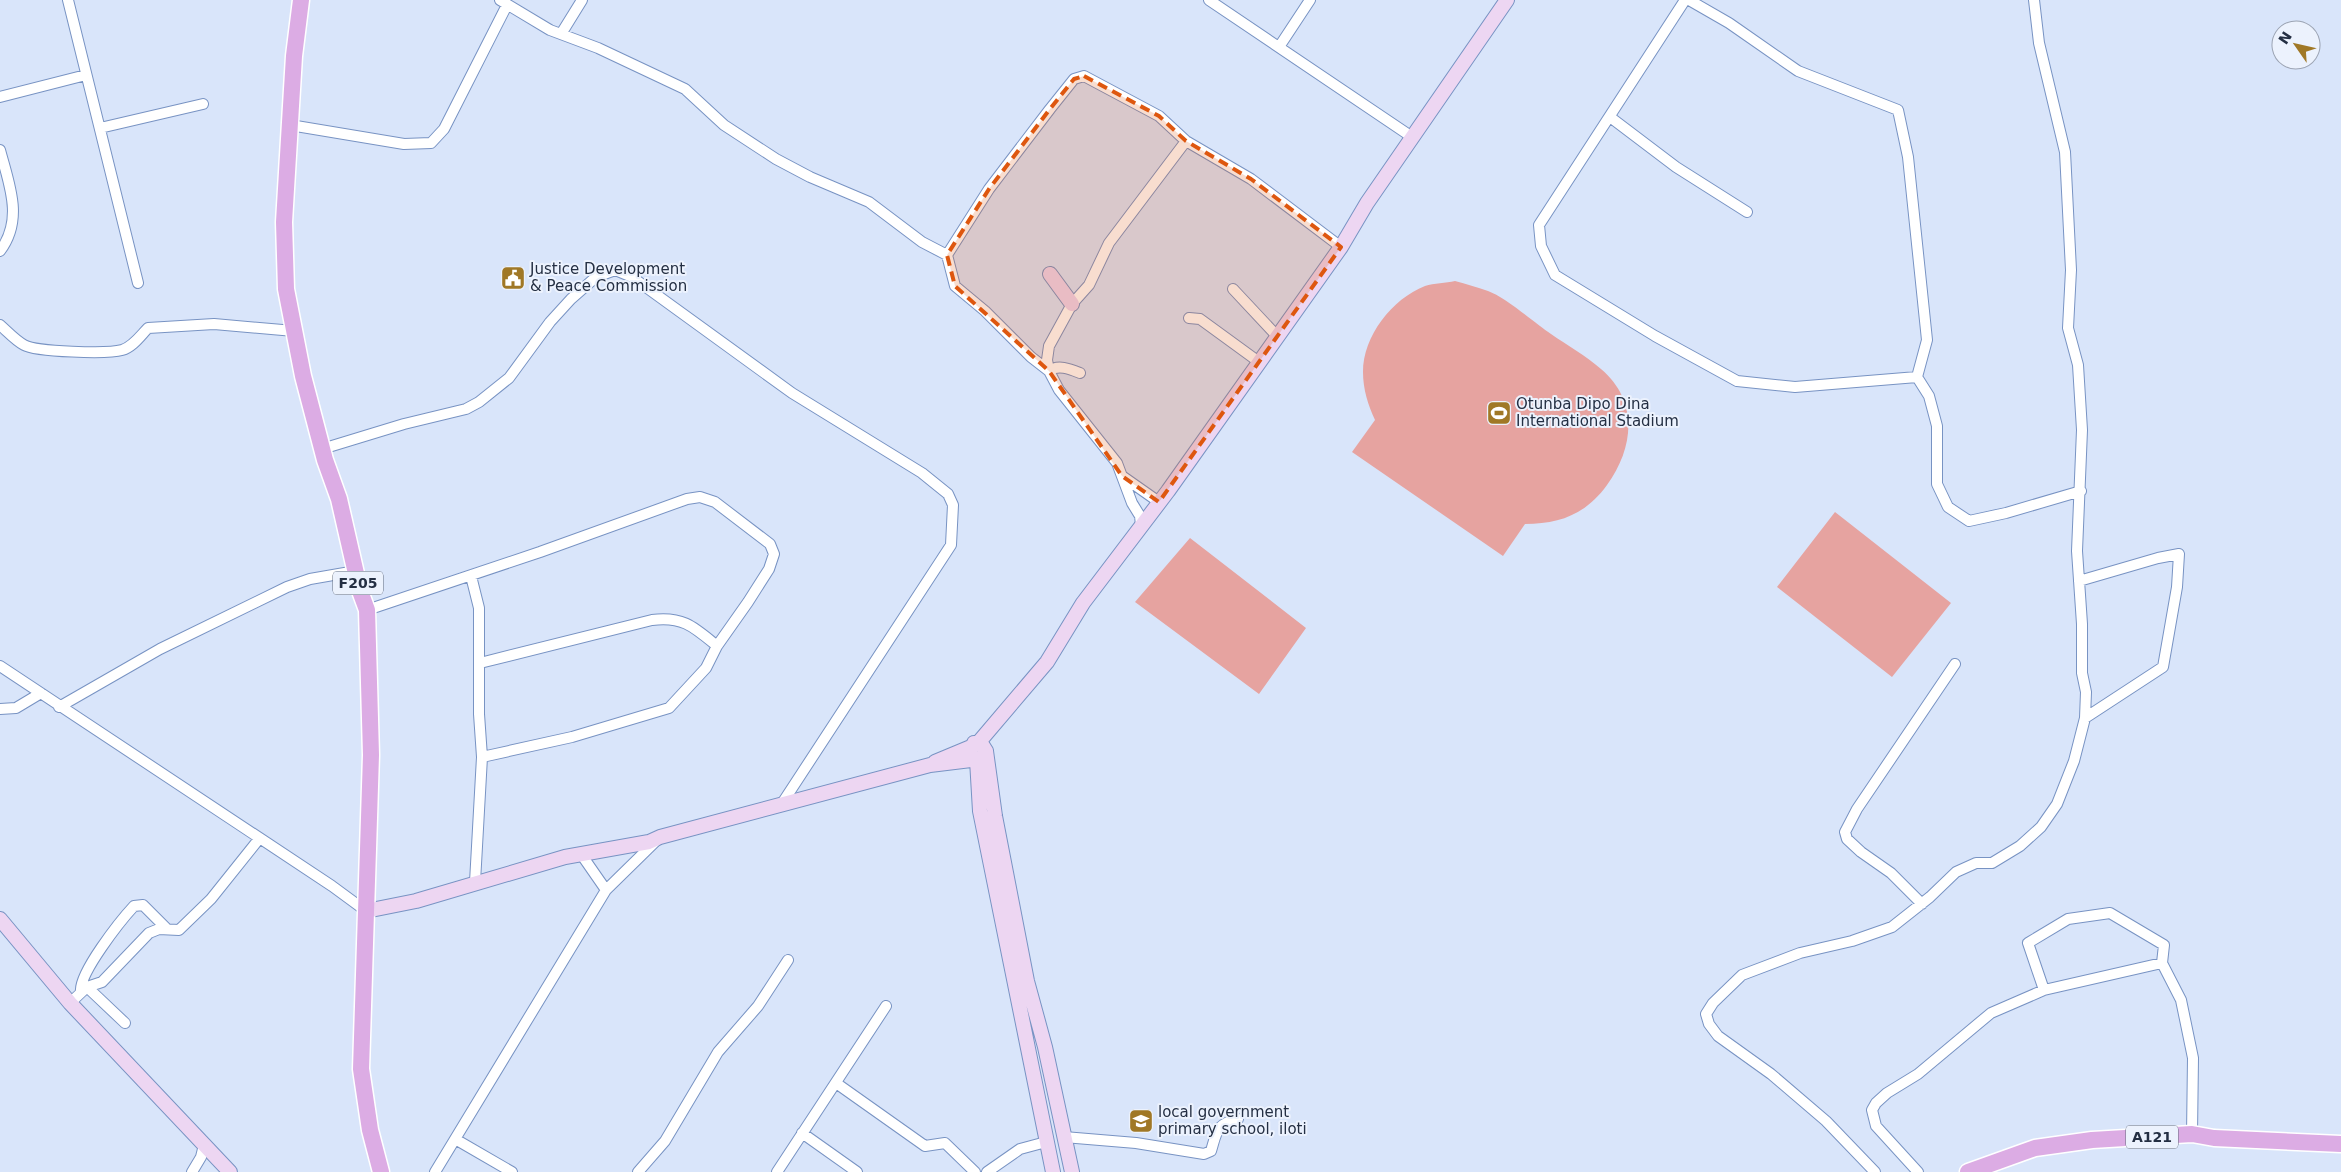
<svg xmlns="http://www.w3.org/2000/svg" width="2341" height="1172" font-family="'DejaVu Sans',sans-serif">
	<rect width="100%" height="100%" fill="#d9e5fa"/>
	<path fill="#e6a3a0" d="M1455 281C1466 284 1477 287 1488 291 1505 297 1535 323 1551 334 1567 345 1586 356 1601 369 1639 401 1634 448 1607 485 1586 514 1560 524 1525 524L1503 556 1352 452 1375 420C1368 405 1363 389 1363 372 1363 336 1392 299 1425 286 1434 283 1446 283 1455 281Z
		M1835 512 1951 603 1892 677 1777 587Z
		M1190 538 1306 628 1259 694 1135 602Z"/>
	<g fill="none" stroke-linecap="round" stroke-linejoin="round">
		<defs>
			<path id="street" d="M68 0 138 283
				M500 0 550 30 598 48 685 89 724 125 776 159 810 177 869 202 922 242 947 255 955 286 985 311 1031 357 1049 371 1059 390 1117 463 1132 503 1140 516 1141 525
				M1209 0 1412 137
				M1685 0 1539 225 1541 246 1555 275 1655 336 1737 381 1795 387 1917 377 1929 396 1937 426V484L1948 507 1969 521 2006 513 2081 491
				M1689 0 1729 23 1798 71 1898 110 1908 157 1927 340 1917 377
				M561 34 582 0
				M1279 47 1310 0
				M0 97 86 75
				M1610 117 1676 167 1747 212
				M290 125 404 144 431 143 444 129 507 5
				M100 128 203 104
				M0 150C9 184 24 219 0 251
				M947 255 989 189 1050 109 1074 79 1084 76 1159 116 1186 141 1251 179 1341 247
				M1233 289 1277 336
				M1189 318 1200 319 1259 362
				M0 325C8 332 15 340 24 345 36 352 108 354 122 350 133 347 141 335 148 328L214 324 294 331
				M1080 373C1070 369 1058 364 1049 371L1047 360 1049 346 1072 304 1089 285 1109 243 1186 141
				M322 449 404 424 466 409 479 402 509 378 550 322 571 299 596 277 615 270 632 277 792 393 922 473 948 494 953 505 951 545 781 805
				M1122 476 1159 502
				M471 576 479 608V714L482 757 475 882
				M2079 581 2158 558 2179 554 2177 587 2163 667 2085 718
				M367 610 540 552 687 499 700 497 715 502 770 544 774 554 769 569 748 602 717 646 706 668 669 708 572 737 482 757
				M480 663 652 620C683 616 694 627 717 646
				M0 666 332 886 366 911
				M59 707 160 649 287 587 310 579 356 571
				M0 709 16 708 41 693
				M581 854 606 890
				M1922 904 1891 873 1861 852 1847 839 1845 832 1857 809 1955 664
				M87 987 125 1023
				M2044 990 2028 943 2068 919 2110 913 2164 945 2162 963 2181 1000 2193 1058 2192 1134
				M81 992C78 974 121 920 134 906L143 905 166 928
				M70 1003 87 987 102 982 149 933 159 929 179 930 211 899 259 839
				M836 1083 925 1146 945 1143 975 1172
				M802 1133 857 1172
				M1064 1137 1136 1143 1204 1154 1211 1151C1217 1131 1216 1124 1238 1119
				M455 1139 512 1172
				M192 1172 201 1157 204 1145
				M435 1172 606 890 657 840
				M638 1172 665 1141 718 1052 758 1006 788 960
				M777 1172 886 1006
				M987 1172 1020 1149 1046 1142
				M1875 1172 1826 1121 1771 1074 1718 1036 1709 1024 1706 1014 1713 1003 1742 975 1800 953 1852 941 1892 927 1930 897 1956 872 1976 863H1992L2020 846 2041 827 2057 804 2074 761 2085 718 2086 692 2082 673V624L2077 551 2082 430 2078 365 2068 328 2071 270 2065 152 2039 43 2034 0
				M1918 1172 1876 1126 1872 1110 1876 1103 1887 1093 1918 1074 1991 1013 2044 990 2162 963"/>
			<path id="secondary" d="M1050 274 1072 304
				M979 742 1047 662 1083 603 1168 491 1341 247 1367 203 1507 0
				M986 751 995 816 1027 981 1045 1047 1072 1172
				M977 760 980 811 1053 1172
				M935 762 971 747
				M366 911 416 901 565 857 649 842 660 837 930 765 979 759 983 758 986 751 981 743H974L970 752 974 759
				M0 919 70 1003 230 1172"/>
			<path id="primary" d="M301 0 294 56 284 222 286 289 303 376 325 460 339 499 360 591 367 610 371 755 361 1069 370 1130 381 1172
				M1968 1172 2035 1148 2092 1140 2192 1134 2214 1138 2341 1144"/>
		</defs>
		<use href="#street" stroke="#7893c3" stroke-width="12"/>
		<use href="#secondary" stroke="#7893c3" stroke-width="16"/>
		<use href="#primary" stroke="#fff" stroke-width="19"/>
		<use href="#street" stroke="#fff" stroke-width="10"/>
		<use href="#secondary" stroke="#edd6f2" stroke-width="14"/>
		<use href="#primary" stroke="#dcace4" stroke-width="16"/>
	</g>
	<path fill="#de570f" fill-opacity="0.2" stroke="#de570f" stroke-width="4" stroke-dasharray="10 6" stroke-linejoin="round" d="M1084 76 1159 116 1186 141 1251 179 1341 247 1159 502 1122 476 1049 371 955 286 947 255 989 189 1050 109 1074 79Z"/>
	<defs>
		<symbol id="civic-square" viewBox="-11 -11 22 22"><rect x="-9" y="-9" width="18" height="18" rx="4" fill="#a07826" stroke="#ecf2fd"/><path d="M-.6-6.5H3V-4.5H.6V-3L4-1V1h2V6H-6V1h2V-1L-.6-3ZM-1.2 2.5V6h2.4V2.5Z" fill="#fff"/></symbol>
		<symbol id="stadium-square" viewBox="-11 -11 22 22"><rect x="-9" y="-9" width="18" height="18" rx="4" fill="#a07826" stroke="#ecf2fd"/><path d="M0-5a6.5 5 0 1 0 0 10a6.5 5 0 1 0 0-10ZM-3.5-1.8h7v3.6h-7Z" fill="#fff"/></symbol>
		<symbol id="school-square" viewBox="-11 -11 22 22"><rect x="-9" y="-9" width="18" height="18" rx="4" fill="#a07826" stroke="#ecf2fd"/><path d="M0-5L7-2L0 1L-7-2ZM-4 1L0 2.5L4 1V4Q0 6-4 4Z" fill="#fff"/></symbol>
	</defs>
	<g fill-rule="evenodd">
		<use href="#civic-square" x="499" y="264" width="28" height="28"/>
		<use href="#stadium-square" x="1485" y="399" width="28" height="28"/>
		<use href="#school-square" x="1127" y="1107" width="28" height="28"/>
	</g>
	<g text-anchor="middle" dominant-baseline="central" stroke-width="4" stroke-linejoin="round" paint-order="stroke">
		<g fill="#ecf2fd" stroke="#606a7b" stroke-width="1">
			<rect x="333" y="571.5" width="50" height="23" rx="4"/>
			<rect x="2126" y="1125.5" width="52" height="23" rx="4"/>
		</g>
		<g font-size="14" font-weight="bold" fill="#242f43">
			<text x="358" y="583">F205</text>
			<text x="2152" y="1137">A121</text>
		</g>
		<g font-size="15" fill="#242f43" stroke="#ecf2fd" text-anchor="start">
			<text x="530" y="269">Justice Development<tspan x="530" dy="17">&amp; Peace Commission</tspan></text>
			<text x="1516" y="404">Otunba Dipo Dina<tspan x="1516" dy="17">International Stadium</tspan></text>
			<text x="1158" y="1112">local government<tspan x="1158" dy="17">primary school, iloti</tspan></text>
		</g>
	</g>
	<g transform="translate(2296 45) rotate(304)"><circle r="24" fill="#ecf2fd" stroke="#9ca4b3"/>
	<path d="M0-4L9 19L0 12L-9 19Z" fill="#a07826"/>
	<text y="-8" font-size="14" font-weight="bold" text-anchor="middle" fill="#242f43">N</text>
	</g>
</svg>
